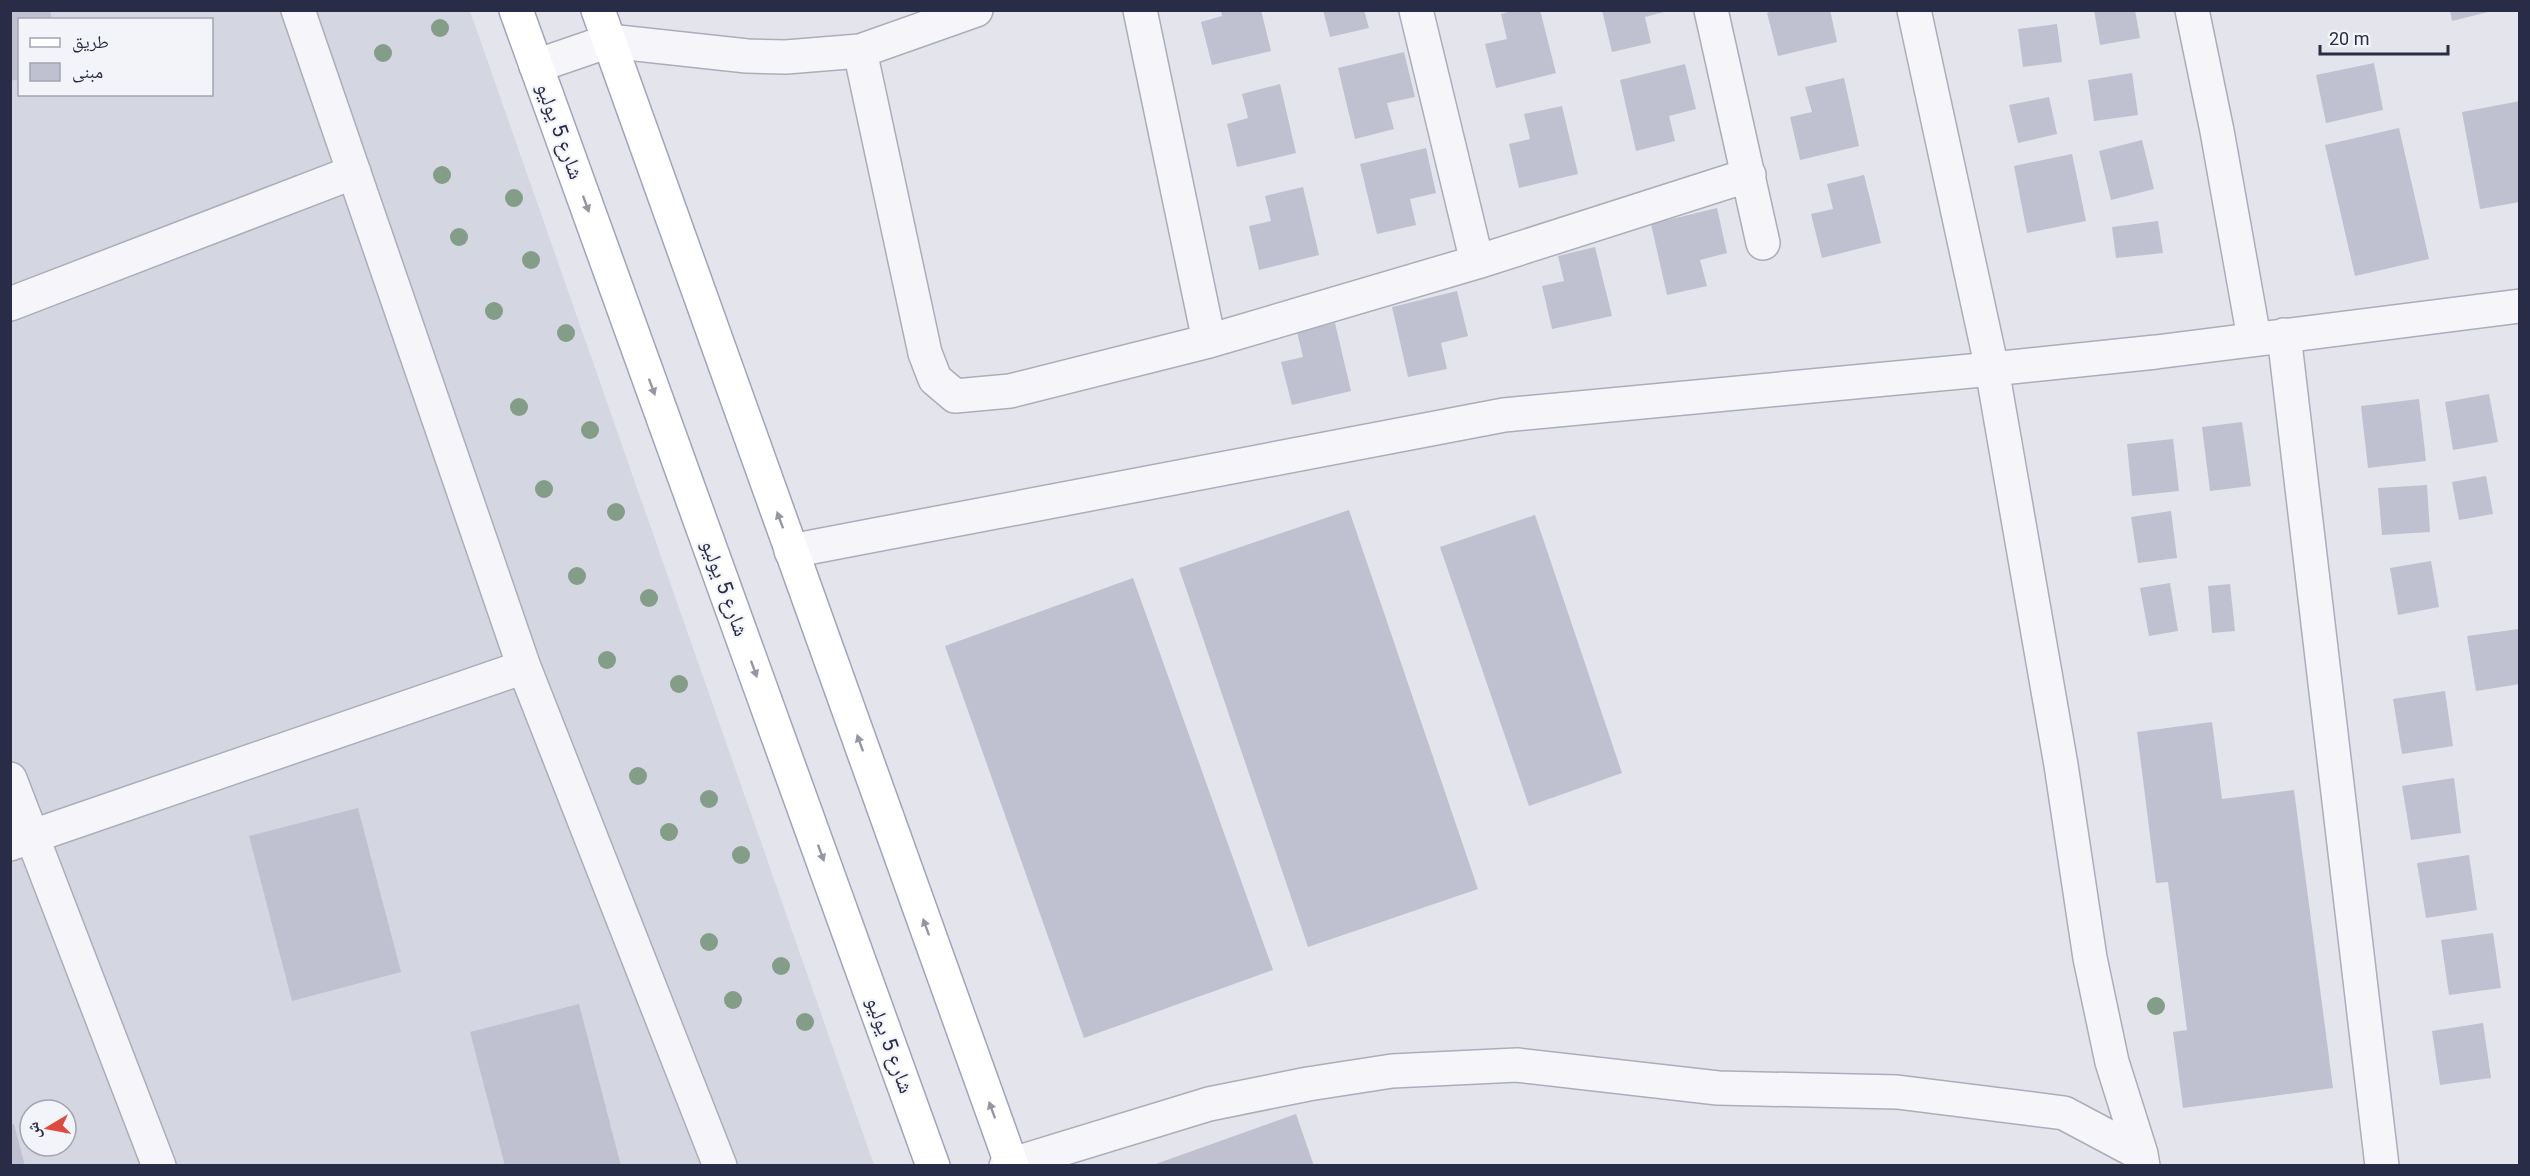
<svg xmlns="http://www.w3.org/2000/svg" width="2530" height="1176" font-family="Roboto,'Noto Naskh Arabic',sans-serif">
	<rect width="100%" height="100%" fill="#e3e4ec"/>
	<path fill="#d4d6e1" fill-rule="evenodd" d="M10 11H470L874 1165H11ZM20 20H212V94H20ZM30 1110H66V1146H30Z"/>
	<path fill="#bfc1d0" d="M10 10H50L52 20H20V79L10 81Z
		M1221 10H1261L1271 51 1212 65 1201 22 1222 16Z
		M1323 10H1364L1369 28 1330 37Z
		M1515 10H1540L1556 73 1496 88 1485 44 1507 39 1501 14Z
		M1602 10H1667L1668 11 1645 17 1651 43 1612 52Z
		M1776 10H1830L1837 42 1778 56 1767 13Z
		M2094 10H2135L2140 38 2100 45Z
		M2450 10H2492V11L2452 21Z
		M2057 24 2062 62 2023 67 2018 29Z
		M1404 52 1415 97 1387 103 1394 129 1355 139 1338 68Z
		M2374 63 2383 110 2326 123 2316 75Z
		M1685 64 1696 109 1669 116 1675 141 1636 151 1620 80Z
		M2132 73 2138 115 2094 121 2088 80Z
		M1844 78 1859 146 1800 160 1790 117 1812 112 1805 87Z
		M1280 84 1296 153 1237 167 1227 124 1248 118 1242 94Z
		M2049 97 2057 134 2018 143 2009 105Z
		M2520 101V202L2480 209 2462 112Z
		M1562 106 1578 174 1519 188 1509 144 1530 139 1524 114Z
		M2399 128 2429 259 2355 276 2325 145Z
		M2142 140 2154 189 2111 200 2099 151Z
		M1426 148 1436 193 1410 199 1416 225 1377 234 1360 164Z
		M2072 154 2086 221 2027 233 2014 166Z
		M1864 175 1881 243 1822 258 1811 214 1833 209 1827 184Z
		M1303 187 1319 255 1259 270 1249 226 1271 221 1265 196Z
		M1717 208 1727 253 1700 260 1707 286 1667 295 1651 224Z
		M2158 221 2163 253 2116 258 2112 227Z
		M1595 247 1612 316 1552 329 1542 286 1564 281 1558 256Z
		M1457 291 1468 336 1441 343 1447 369 1408 377 1392 307Z
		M1335 323 1351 391 1292 405 1281 362 1303 357 1297 332Z
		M2489 394 2498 442 2453 450 2445 402Z
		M2419 399 2426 461 2368 468 2361 406Z
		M2242 422 2251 486 2210 491 2202 427Z
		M2173 439 2179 491 2132 496 2127 444Z
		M2486 476 2493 514 2459 520 2452 482Z
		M2427 485 2430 532 2382 535 2378 488Z
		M1349 510 1478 889 1308 947 1179 568Z
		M2171 511 2177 558 2138 563 2131 517Z
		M1535 515 1622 773 1529 806 1440 547Z
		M2431 561 2439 607 2398 615 2390 568Z
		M1133 578 1273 970 1084 1038 945 646Z
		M2170 583 2178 631 2149 636 2140 588Z
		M2230 584 2235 631 2212 633 2208 586Z
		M2519 629 2520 684 2476 691 2467 636Z
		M2445 691 2453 746 2402 754 2393 699Z
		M2212 722 2222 799 2294 790 2333 1088 2183 1108 2173 1032 2187 1030 2168 882 2156 883 2137 732Z
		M2454 778 2461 833 2411 840 2402 786Z
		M358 808 401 972 292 1001 249 836Z
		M2469 855 2477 910 2426 918 2417 863Z
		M2493 933 2501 988 2449 995 2441 940Z
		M579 1004 621 1166H505L470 1032Z
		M2483 1023 2491 1078 2440 1085 2432 1031Z
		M1296 1114 1314 1166H1154L1153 1165Z
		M14 1124 25 1166H10V1125Z"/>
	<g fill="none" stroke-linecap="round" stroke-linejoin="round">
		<defs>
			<path id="minor" d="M298 10 524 667 720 1166
				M1140 10 1209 341
				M1416 10 1477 262
				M1711 10 1763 243
				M1914 10 1992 369 2061 765 2090 958 2112 1062 2141 1154
				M2192 10 2217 131 2254 338
				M860 51 925 353 935 379 955 396 1010 391 1209 341 1477 262 1749 175
				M536 66 609 41 747 56 786 57 860 51 976 10
				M10 304 354 172
				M2284 335 2382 1166
				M791 551 1504 415 1992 369 2156 352 2520 306
				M10 779 159 1166
				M10 844 524 667
				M1006 1166 1209 1104 1308 1084 1392 1071 1517 1065 1718 1088 1897 1092 2064 1113 2141 1154 2143 1166"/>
			<path id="major" d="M516 10 933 1166
				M598 10 1012 1166"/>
		</defs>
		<use href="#minor" stroke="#abadba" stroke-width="36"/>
		<use href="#major" stroke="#a0a4b9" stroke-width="36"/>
		<use href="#minor" stroke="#f6f6fa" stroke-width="33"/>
		<use href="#major" stroke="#fff" stroke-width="33"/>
	</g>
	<g fill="#839d88">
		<circle cx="440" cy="28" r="9"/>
		<circle cx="383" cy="53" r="9"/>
		<circle cx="442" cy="175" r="9"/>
		<circle cx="514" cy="198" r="9"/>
		<circle cx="459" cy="237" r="9"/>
		<circle cx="531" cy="260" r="9"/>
		<circle cx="494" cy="311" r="9"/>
		<circle cx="566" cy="333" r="9"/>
		<circle cx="519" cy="407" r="9"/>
		<circle cx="590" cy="430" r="9"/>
		<circle cx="544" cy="489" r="9"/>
		<circle cx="616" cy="512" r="9"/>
		<circle cx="577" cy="576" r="9"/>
		<circle cx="649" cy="598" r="9"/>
		<circle cx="607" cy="660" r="9"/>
		<circle cx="679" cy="684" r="9"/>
		<circle cx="638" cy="776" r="9"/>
		<circle cx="709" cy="799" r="9"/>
		<circle cx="669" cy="832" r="9"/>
		<circle cx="741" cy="855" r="9"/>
		<circle cx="709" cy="942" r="9"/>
		<circle cx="781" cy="966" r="9"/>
		<circle cx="733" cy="1000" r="9"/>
		<circle cx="2156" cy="1006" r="9"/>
		<circle cx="805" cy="1022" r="9"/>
	</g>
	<defs><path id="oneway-solid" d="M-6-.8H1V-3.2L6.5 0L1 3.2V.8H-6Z" transform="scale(1.5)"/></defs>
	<g fill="#9496a2">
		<use href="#oneway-solid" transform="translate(586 204) rotate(70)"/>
		<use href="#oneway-solid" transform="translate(652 387) rotate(70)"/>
		<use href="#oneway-solid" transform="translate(780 520) rotate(-110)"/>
		<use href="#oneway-solid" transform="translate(754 669) rotate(70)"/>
		<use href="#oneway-solid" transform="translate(860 743) rotate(-110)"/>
		<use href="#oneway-solid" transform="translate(821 853) rotate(70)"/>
		<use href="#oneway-solid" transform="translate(926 927) rotate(-110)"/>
		<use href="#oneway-solid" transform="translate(992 1110) rotate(-110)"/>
	</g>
	<g text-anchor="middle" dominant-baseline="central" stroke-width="4.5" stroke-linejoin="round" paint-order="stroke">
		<g font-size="21" fill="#282c46" stroke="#f3f4f9">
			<text transform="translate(560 131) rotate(70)">شارع 5 يوليو</text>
			<text transform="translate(725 588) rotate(70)">شارع 5 يوليو</text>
			<text transform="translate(890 1045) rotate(70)">شارع 5 يوليو</text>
		</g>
	</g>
	<rect width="2530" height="1176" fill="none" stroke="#282c46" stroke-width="24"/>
	<rect x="18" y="18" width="195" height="78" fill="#f3f4f9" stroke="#a2a4b1" stroke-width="1.5"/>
	<rect x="30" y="38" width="30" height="9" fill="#ffffff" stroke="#a2a4b1" stroke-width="1.5"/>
	<text x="72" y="48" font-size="18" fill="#282c46">طريق</text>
	<rect x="30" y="63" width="30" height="18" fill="#bfc1d0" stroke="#a2a4b1" stroke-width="1.5"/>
	<text x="72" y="78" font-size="18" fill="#282c46">مبنى</text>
	<g transform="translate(48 1128) rotate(260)"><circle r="28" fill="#f3f4f9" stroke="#a2a4b1" stroke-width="1.5"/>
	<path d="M0-4.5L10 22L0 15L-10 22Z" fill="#dc4b3d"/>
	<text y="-9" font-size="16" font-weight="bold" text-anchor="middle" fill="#282c46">ش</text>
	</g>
	<path d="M2320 45v9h128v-9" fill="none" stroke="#282c46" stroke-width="3"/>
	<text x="2329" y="45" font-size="18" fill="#282c46" stroke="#f3f4f9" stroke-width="4.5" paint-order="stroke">20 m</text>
</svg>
